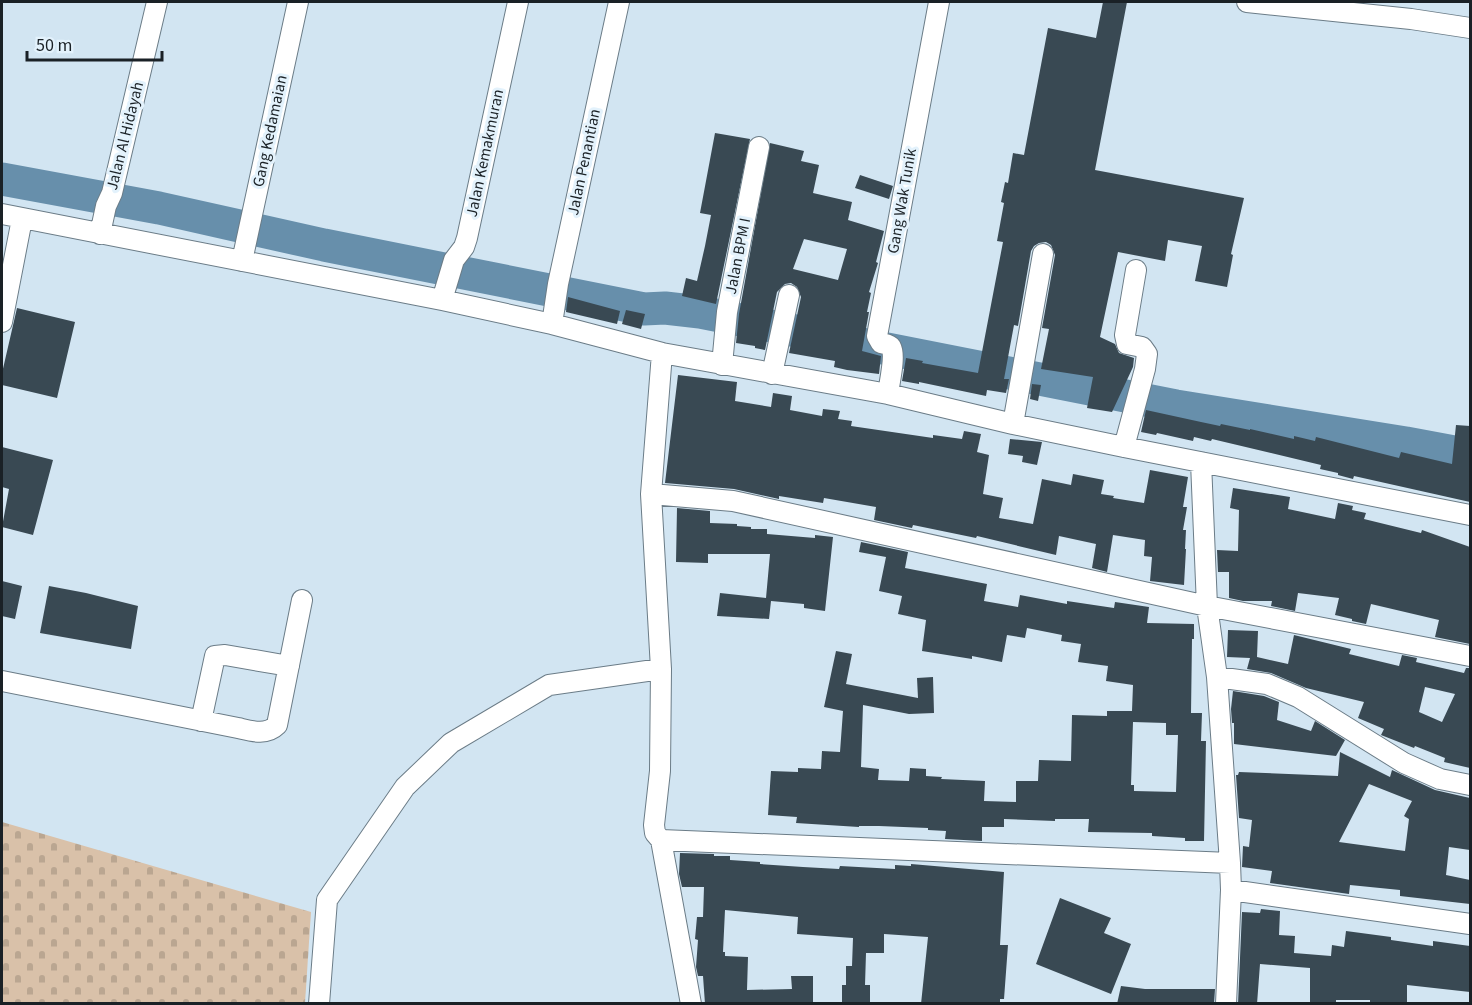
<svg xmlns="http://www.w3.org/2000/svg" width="1472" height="1005" font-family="'Source Sans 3',sans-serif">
	<defs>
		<pattern id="cemetery-stones" width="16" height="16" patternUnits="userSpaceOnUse" patternTransform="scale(1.5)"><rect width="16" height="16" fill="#d9c1a9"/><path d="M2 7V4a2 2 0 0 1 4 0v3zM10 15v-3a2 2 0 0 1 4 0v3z" fill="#baa691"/></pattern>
	</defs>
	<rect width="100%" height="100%" fill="#d2e5f2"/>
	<path fill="url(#cemetery-stones)" d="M2 822 311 912 305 1003H2Z"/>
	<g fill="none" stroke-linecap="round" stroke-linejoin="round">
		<path stroke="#678fab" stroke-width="33" d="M2 179 159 208 324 245 644 309 665 308 700 312 1176 406 1406 443 1470 455"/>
	</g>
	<path fill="#394953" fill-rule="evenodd" d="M1103 2H1127L1095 170 1244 198 1231 254 1233 255 1227 287 1195 281 1202 246 1168 240 1165 261 1118 252 1100 337 1115 344 1119 353 1134 358 1133 367 1112 412 1087 408 1093 377 1041 369 1049 329 1042 328 1055 255 1051 245 1046 242 1039 243 1034 246 1031 251 1018 326 1014 325 1004 379H1009L1006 393 987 390 986 396 919 382V384L902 381 906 358 923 361 922 363 978 373 1003 242 997 241 1004 203 1001 202 1005 182 1008 183 1013 153 1024 155 1048 28 1096 38Z
		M715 133 750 139 716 304 682 296 686 278 697 281 705 246 711 215 700 213Z
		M770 143 804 151 801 161 819 165 813 193 852 202 848 220 884 231 876 262 878 263 869 292 871 293 867 312H869L862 351 881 356 879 374 847 370 834 367 835 361 789 353 801 297 797 287 791 283 785 284 777 292 765 350 755 348V346L736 343 739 314ZM804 239 847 249 838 280 793 269Z
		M860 175 893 186 889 199 855 188Z
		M568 297 620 311 617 324 566 312Z
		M17 308 75 322 57 398 2 385V373Z
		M626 310 645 314 641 329 622 324Z
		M678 375 737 382 735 401 771 407 773 393 792 396 790 410 822 416 823 409 840 411 838 419 852 421 851 426 933 438V435L962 439 964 431 981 434 977 452 989 455 983 494 1003 498 999 518 1033 524 1042 479 1071 485 1073 474 1104 480 1101 494 1114 496 1113 498 1144 503 1150 470 1188 477 1183 507H1187L1183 530H1186L1185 549H1186L1184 585 1150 581 1152 557 1144 556 1145 540 1113 535 1107 572 1092 568 1096 544 1059 536 1056 555 977 536 976 538 913 525 912 528 874 520 876 507 824 498 823 503 779 496V499L734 489 665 483Z
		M1032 384 1041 385 1038 401 1030 399Z
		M1146 410 1201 422 1220 426 1221 424 1250 430V429L1294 439V436L1315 441 1316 437 1399 458 1401 452 1452 464 1456 425 1470 426V502L1354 476 1353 479 1338 475V473L1320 469 1321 465 1212 439 1211 441 1194 437 1193 441 1157 433 1156 435 1141 432Z
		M1010 439 1042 442 1037 465 1022 462 1023 456 1008 454Z
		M2 447 53 460 33 535 2 527 9 489 2 487Z
		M1233 488 1290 497 1288 509 1335 519 1338 503 1353 506 1352 510 1366 513 1364 519 1421 533 1422 530 1470 547V644L1435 637 1439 620 1371 604 1366 624 1352 621V619L1335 615 1339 598 1298 593 1295 611 1271 606 1272 601H1243L1229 598V572H1218L1217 550 1238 551 1239 510 1230 508Z
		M677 508 710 511V523L737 524V526L751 527V529H767V534L815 538V535L833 537 825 611 804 608V604L771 601 769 619 717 616 720 593 766 598 770 554H708V563L676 562Z
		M861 542 908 552 905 568 987 584 984 601 1018 607 1020 595 1067 604V601L1114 608 1115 602 1149 607 1147 623 1194 624V639H1192L1191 713H1202L1201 741H1206L1204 841H1185V838L1152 836V833L1088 832 1089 819H1055V821L1004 819V827H982V841L945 839 946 831 928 830V828L879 826H859V827L796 823 797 817 768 815 771 771 798 772V768L821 769 822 751 840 752 843 711 824 707 836 651 852 654 846 684 918 698 917 678 933 677 934 713 909 714 863 705 861 767 879 769 878 780 909 781 910 768 926 769V776L942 777 941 779 985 781 984 801 1016 802V781H1038L1039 760 1071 761 1072 715 1107 716V711H1132L1133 685 1106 681 1108 666 1078 662 1081 644 1061 641 1062 635 1027 628 1025 638 1007 635 1002 662 972 656V659L922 651 926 620 898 614 902 596 879 591 886 557 859 552ZM1133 722 1166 723V735H1178L1176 792 1134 791V785H1131Z
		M2 581 22 586 15 619 2 616Z
		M49 586 86 593 138 606 131 649 40 633Z
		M1228 630 1258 631 1257 657 1288 664 1294 635 1351 649 1349 654 1399 666 1402 655 1417 658 1416 662 1464 673 1466 668H1470V768L1444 762 1445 758 1415 746 1414 748 1381 735 1384 729 1358 718 1364 702 1306 688 1271 673 1247 669 1250 658 1227 657ZM1425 687 1455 694 1442 722 1419 712Z
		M1233 691 1264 696 1279 702 1277 720 1311 731 1315 721 1345 740 1336 756 1234 744V723H1232L1231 709Z
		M1340 752 1390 777 1392 770 1435 790 1470 798V850L1449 847 1446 875 1470 880V904L1400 896V890L1350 885 1349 894 1270 883 1272 871 1242 867 1243 846 1249 847 1252 820 1239 818 1236 775H1238L1239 772 1338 776ZM1369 784 1412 801 1404 816 1409 819 1405 851 1339 842Z
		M680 853 714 854V856H730V860L760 862V864L803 867 839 869 840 866 895 869V865L911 866V864L1004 872 1000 945H1008L1004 999H1000V1004H921L928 937 884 934V953H866L865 985H870V1004H842V985H846V966H852L853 938 797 934 798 917 725 910 723 952H725V956L748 957 747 990 792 989 791 976H813V1004H705L703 976H698L696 967 698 940 695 939 697 917H703L704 887H682L679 874Z
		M1060 898 1111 918 1104 933 1131 944 1111 994 1036 964Z
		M1261 909 1280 911 1279 935 1295 936 1294 953 1331 956 1332 945 1344 947 1346 931 1391 937V940L1433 946V941L1470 946V992L1407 985V1004H1370V1000H1336V1004H1310V968L1260 964 1257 1004H1238L1242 912 1260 913Z
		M1121 986 1145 989H1215L1214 1004H1117Z"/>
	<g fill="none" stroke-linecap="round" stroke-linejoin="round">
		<defs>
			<path id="minor" d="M1247 2 1411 19 1470 28
				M2 214 442 300 552 324 662 353 888 394 1013 424 1124 447 1470 515
				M100 234 106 206 112 193 157 2
				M242 261 298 2
				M442 300 454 260 464 247 467 238 518 2
				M2 322 22 219
				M552 324 558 284 619 2
				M662 353 651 494 661 669 660 771 654 825 655 833 661 840 691 1004
				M722 365 727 312 759 147
				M772 374 789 295
				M888 394C889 384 896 356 891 347 889 344 885 344 881 343L877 336 939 2
				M1013 424 1043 254
				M1124 447 1145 369 1147 354 1142 347 1127 344 1125 335 1136 270
				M1201 462 1207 606 1217 677 1230 863 1231 890 1226 1004
				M651 494 733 501 1207 606 1470 656
				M1217 677 1267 684 1298 697 1404 763 1440 779 1470 785
				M2 681 238 728C251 731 266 736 277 725L302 600
				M201 721 215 656 225 655 289 666
				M661 840 1230 863
				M1231 890 1470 924
				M319 1004 327 900 405 787 451 743 549 685 661 669"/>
		</defs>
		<use href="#minor" stroke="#6b7c87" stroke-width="22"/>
		<use href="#minor" stroke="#fff" stroke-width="20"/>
	</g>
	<g text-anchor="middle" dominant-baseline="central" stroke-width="6" stroke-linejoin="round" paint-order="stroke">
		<g font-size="16" fill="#1a2126" stroke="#e3f2fc">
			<text transform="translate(270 131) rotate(-78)">Gang Kedamaian</text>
			<text transform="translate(125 136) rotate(-76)">Jalan Al Hidayah</text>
			<text transform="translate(485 153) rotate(-78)">Jalan Kemakmuran</text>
			<text transform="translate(584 162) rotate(-78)">Jalan Penantian</text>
			<text transform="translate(902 201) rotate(-80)">Gang Wak Tunik</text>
			<text transform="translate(738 256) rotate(-79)">Jalan BPM I</text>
		</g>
	</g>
	<rect width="1472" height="1005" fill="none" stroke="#1a2126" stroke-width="6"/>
	<path d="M27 51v9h135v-9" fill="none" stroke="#1a2126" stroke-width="3"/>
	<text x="36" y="51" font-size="18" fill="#1a2126" stroke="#e3f2fc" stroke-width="4.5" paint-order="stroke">50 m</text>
</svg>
